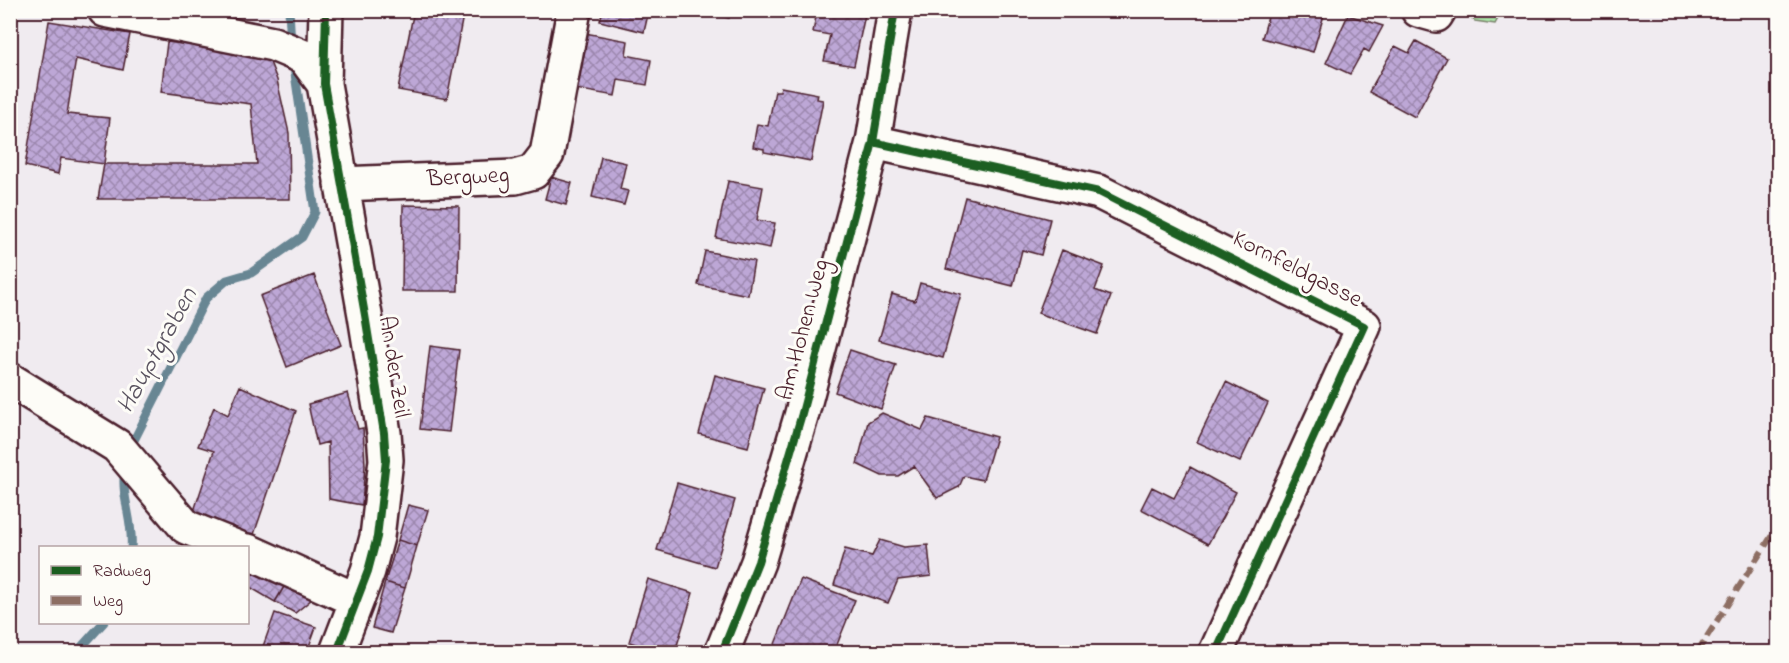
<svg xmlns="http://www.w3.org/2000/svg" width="1789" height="663" font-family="'Indie Flower',sans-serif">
	<defs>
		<pattern id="grass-tufts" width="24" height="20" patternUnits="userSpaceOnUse" patternTransform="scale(1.5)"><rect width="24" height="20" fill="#aae3a8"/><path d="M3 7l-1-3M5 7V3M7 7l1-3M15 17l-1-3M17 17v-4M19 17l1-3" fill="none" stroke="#94c291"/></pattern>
		<pattern id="building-cross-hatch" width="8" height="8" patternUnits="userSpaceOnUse" patternTransform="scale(1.5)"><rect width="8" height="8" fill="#bda7d6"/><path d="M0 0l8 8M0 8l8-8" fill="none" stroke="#9c87ae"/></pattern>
	</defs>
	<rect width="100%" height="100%" fill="#f0ebf0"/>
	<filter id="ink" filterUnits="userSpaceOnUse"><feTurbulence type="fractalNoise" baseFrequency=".0167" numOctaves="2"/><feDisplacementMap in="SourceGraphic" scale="12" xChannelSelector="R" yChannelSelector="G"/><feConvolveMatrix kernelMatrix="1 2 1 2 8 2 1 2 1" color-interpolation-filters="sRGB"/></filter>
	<g filter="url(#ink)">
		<path fill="url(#grass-tufts)" stroke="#7a816a" stroke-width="1.5" d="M1462 11H1502L1495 24 1475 21Z"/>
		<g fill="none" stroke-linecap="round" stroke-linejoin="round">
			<path stroke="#688693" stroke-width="9" d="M289 10 291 44
				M129 450 206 298 227 280 251 273 302 237 315 212 293 60
				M125 469C120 496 134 521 131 548
				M77 652 104 622"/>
		</g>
		<path fill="url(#building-cross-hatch)" stroke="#4a1f2b" stroke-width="1.5" d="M414 10H464L447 99 398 90Z
			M603 10H649L644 32 600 21Z
			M714 10H730L729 18 714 15Z
			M780 10H866L854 66 824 61 830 35 813 32 816 17Z
			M941 10H968V13Z
			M1270 10H1306L1324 15 1313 52 1262 38Z
			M1348 15 1383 26 1369 52 1364 49 1350 74 1326 63Z
			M49 21 130 34 123 70 76 59 67 114 110 118 104 164 61 158 58 174 25 166Z
			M585 33 628 41 626 55 651 60 647 85 618 80 615 96 575 89Z
			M1416 41 1447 58 1415 117 1369 92 1395 46 1409 53Z
			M167 42 250 53 270 62 277 80 289 133 290 199H98L104 164H257L251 104 161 92Z
			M781 87 818 94 817 99 823 100 811 161 764 152V149L753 147 757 124 768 126 775 91H780Z
			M601 157 626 163 620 189 628 191 624 205 592 197Z
			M551 177 572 183 566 205 545 199Z
			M728 181 763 187 757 220 775 223 770 248 716 238Z
			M965 197 1050 219 1041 255 1022 250 1013 286 946 269Z
			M403 205 459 206 458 291H402Z
			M1062 250 1104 266 1095 290 1111 296 1097 334 1038 313Z
			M705 251 754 261 748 295 698 285Z
			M314 275 341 345 287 367 260 296Z
			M920 283 961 294 943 358 879 340 892 294 915 301Z
			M430 346 459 350 449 432 420 429Z
			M850 350 896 365 881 409 835 392Z
			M715 375 764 388 748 447 699 434Z
			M1226 382 1268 403 1240 462 1197 442Z
			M240 386 296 411 249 549 190 523 214 451 198 446 214 407 228 415Z
			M348 393 358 429 363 428 365 465 362 505 329 499 328 442 317 445 308 404Z
			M882 413 922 430 928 418 996 437 983 480 964 476 959 487 937 498 914 466 898 476H882L857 464 868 422Z
			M1190 467 1236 492 1208 544 1141 509 1152 487 1174 498Z
			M677 483 735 500 715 567 657 550Z
			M408 505 428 510 417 546 398 540Z
			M398 540 417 546 405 588 385 582Z
			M880 540 904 547 928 545 931 576 898 580 888 603 834 585 845 549 872 556Z
			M248 557 288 580 275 602 248 586Z
			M648 579 693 593 675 652H663L629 642Z
			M801 579 855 600 834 652H781L773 649Z
			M288 580 312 599 295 613 275 602Z
			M385 582 405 588 391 633 372 628Z
			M275 613 316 627 307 652H261Z"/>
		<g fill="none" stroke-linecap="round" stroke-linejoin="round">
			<defs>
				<path id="minor" d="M105 10 273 44 304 57 324 84
					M326 10 324 84 365 315 384 433 386 460 377 537 368 571 337 652
					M1418 10 1436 15 1439 10
					M873 142 1099 192 1364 326 1216 652
					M341 184 515 177 533 172 547 154 574 10
					M10 380 117 446 186 527 238 548
					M248 551 356 600
					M722 652 758 562 801 417 873 142 895 10"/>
			</defs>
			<use href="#minor" stroke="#4a1f2b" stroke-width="38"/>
			<use href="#minor" stroke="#fdfcf7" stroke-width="33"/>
			<path stroke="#8d6e63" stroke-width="6" stroke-dasharray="12 6" stroke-linecap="butt" d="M1697 652 1778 526"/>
			<defs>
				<path id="cycleway" d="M326 10 324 84 365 315 384 433 386 460 377 537 368 571 337 652
					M873 142 1099 192 1364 326 1216 652
					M722 652 758 562 801 417 873 142 895 10"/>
			</defs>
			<use href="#cycleway" stroke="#fdfcf7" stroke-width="11"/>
			<use href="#cycleway" stroke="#1b5e20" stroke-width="8"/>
		</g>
	</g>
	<g text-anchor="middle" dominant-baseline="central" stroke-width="6" stroke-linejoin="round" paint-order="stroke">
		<g font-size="24" fill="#4a1f2b" stroke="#fdfcf7">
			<text transform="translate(468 178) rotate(-3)">Bergweg</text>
			<text transform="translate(1297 270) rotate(27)">Kornfeldgasse</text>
			<text transform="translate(804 330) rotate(-75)">Am Hohen Weg</text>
			<text transform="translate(393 367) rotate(81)">An der Zeil</text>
		</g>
		<g font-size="26" font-style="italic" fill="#59525f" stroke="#fdfcf7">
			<text transform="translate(158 351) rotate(-61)">Hauptgraben</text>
		</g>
	</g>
	<rect width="1789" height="663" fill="none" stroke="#fdfcf7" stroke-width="36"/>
	<rect x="18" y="18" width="1753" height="627" fill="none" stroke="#4a1f2b" stroke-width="2" filter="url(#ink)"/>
	<rect x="39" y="546" width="210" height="78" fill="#fdfcf7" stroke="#b5a4a5" stroke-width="1.5"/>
	<rect x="51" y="566" width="30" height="9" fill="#1b5e20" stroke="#b5a4a5" stroke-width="1.5"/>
	<text x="93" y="576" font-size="18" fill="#4a1f2b">Radweg</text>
	<rect x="51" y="596" width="30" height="9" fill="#8d6e63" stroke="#b5a4a5" stroke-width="1.5"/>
	<text x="93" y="606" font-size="18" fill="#4a1f2b">Weg</text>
</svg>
